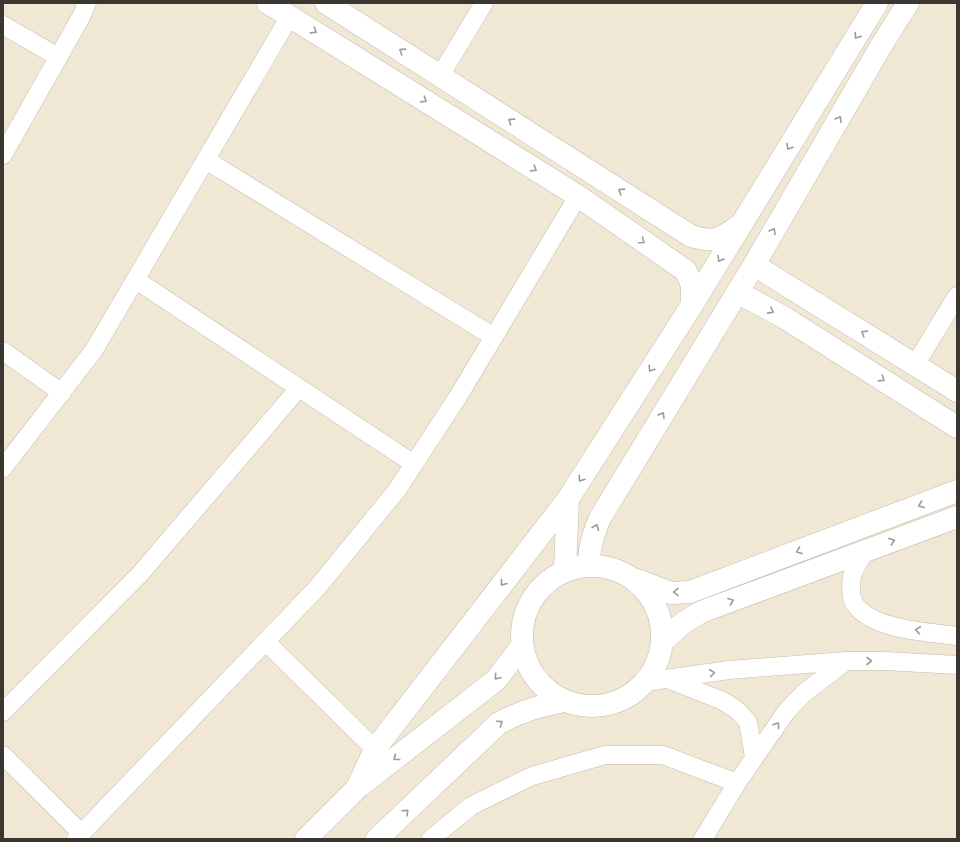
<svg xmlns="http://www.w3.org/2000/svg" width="960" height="842" font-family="Roboto,sans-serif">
	<rect width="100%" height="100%" fill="#f0e7d4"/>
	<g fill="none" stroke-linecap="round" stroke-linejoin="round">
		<defs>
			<path id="minor" d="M3 25 58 57
				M440 76 484 3
				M3 155 81 17 87 3
				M206 160 494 337
				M136 280 414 464
				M3 351 62 393
				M915 365 957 296
				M3 468 94 350 290 16
				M865 551C861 559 854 568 852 576 851 584 850 596 854 603 871 630 928 632 957 636
				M266 642 375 749
				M670 680 723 701 737 710 748 722 754 757
				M645 682 729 670 846 661H885L957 665
				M3 712 140 574 299 388
				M3 755 81 833
				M76 839 317 588 397 490 459 395 578 196
				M431 839 471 806 532 776 605 755H663L737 783
				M703 839 737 783 786 712 804 693 846 661"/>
			<path id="major" d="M268 3 578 196 686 271 692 285V305
				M326 3 691 236C716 243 718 240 739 226
				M754 265 957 391
				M737 292 785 318 957 427
				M589 565C589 547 593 535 600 518L754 265 881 46 908 3
				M522 636a70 70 0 1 1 140 0a70 70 0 1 1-140 0Z
				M565 570 568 499
				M637 580 671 593 690 592 957 491
				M662 642 683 623 701 612 957 517
				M361 785 496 680 521 647
				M306 839 357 788 375 749 568 499 692 305 877 3
				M377 839 499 723C522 711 539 706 565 701"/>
		</defs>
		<use href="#minor" stroke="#c6bdab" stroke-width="19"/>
		<use href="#major" stroke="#c6bdab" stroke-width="23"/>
		<use href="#minor" stroke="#fff" stroke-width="18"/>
		<use href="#major" stroke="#fff" stroke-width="22"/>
	</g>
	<defs><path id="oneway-chevron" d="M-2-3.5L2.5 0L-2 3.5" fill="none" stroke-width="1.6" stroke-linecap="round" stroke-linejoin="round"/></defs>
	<g stroke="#9d9b98">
		<use href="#oneway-chevron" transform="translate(314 31) rotate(32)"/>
		<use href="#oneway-chevron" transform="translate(857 36) rotate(122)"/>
		<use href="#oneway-chevron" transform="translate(402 51) rotate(-147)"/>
		<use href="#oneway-chevron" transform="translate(424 100) rotate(32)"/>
		<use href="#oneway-chevron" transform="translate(839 119) rotate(-60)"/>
		<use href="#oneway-chevron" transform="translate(511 121) rotate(-147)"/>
		<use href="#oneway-chevron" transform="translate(789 147) rotate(122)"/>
		<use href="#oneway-chevron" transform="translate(534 169) rotate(32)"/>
		<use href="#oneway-chevron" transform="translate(621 191) rotate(-147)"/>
		<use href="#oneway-chevron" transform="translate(773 231) rotate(-60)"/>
		<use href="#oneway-chevron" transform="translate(642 241) rotate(35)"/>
		<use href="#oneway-chevron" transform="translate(720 259) rotate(121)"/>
		<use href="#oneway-chevron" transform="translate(771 311) rotate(29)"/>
		<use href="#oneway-chevron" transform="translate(864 333) rotate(-148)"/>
		<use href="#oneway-chevron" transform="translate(651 369) rotate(123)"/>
		<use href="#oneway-chevron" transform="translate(882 379) rotate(32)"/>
		<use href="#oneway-chevron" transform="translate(662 415) rotate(-59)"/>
		<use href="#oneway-chevron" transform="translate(581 479) rotate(123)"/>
		<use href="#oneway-chevron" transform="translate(921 505) rotate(159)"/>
		<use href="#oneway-chevron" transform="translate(596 527) rotate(-68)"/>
		<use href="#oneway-chevron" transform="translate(892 541) rotate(-20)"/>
		<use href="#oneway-chevron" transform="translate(799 551) rotate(159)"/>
		<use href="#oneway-chevron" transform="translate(503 583) rotate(128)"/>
		<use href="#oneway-chevron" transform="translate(676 592) rotate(179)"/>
		<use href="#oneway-chevron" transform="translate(731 601) rotate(-20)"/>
		<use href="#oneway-chevron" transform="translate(918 630) rotate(-172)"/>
		<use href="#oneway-chevron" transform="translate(869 661)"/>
		<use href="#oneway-chevron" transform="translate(712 673) rotate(-8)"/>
		<use href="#oneway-chevron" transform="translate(497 677) rotate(131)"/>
		<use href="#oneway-chevron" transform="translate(500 723) rotate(-34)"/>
		<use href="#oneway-chevron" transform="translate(777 725) rotate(-55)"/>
		<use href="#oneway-chevron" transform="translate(396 758) rotate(142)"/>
		<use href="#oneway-chevron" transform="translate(406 812) rotate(-44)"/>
	</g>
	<rect width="960" height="842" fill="none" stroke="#3b3730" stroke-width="8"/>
</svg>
